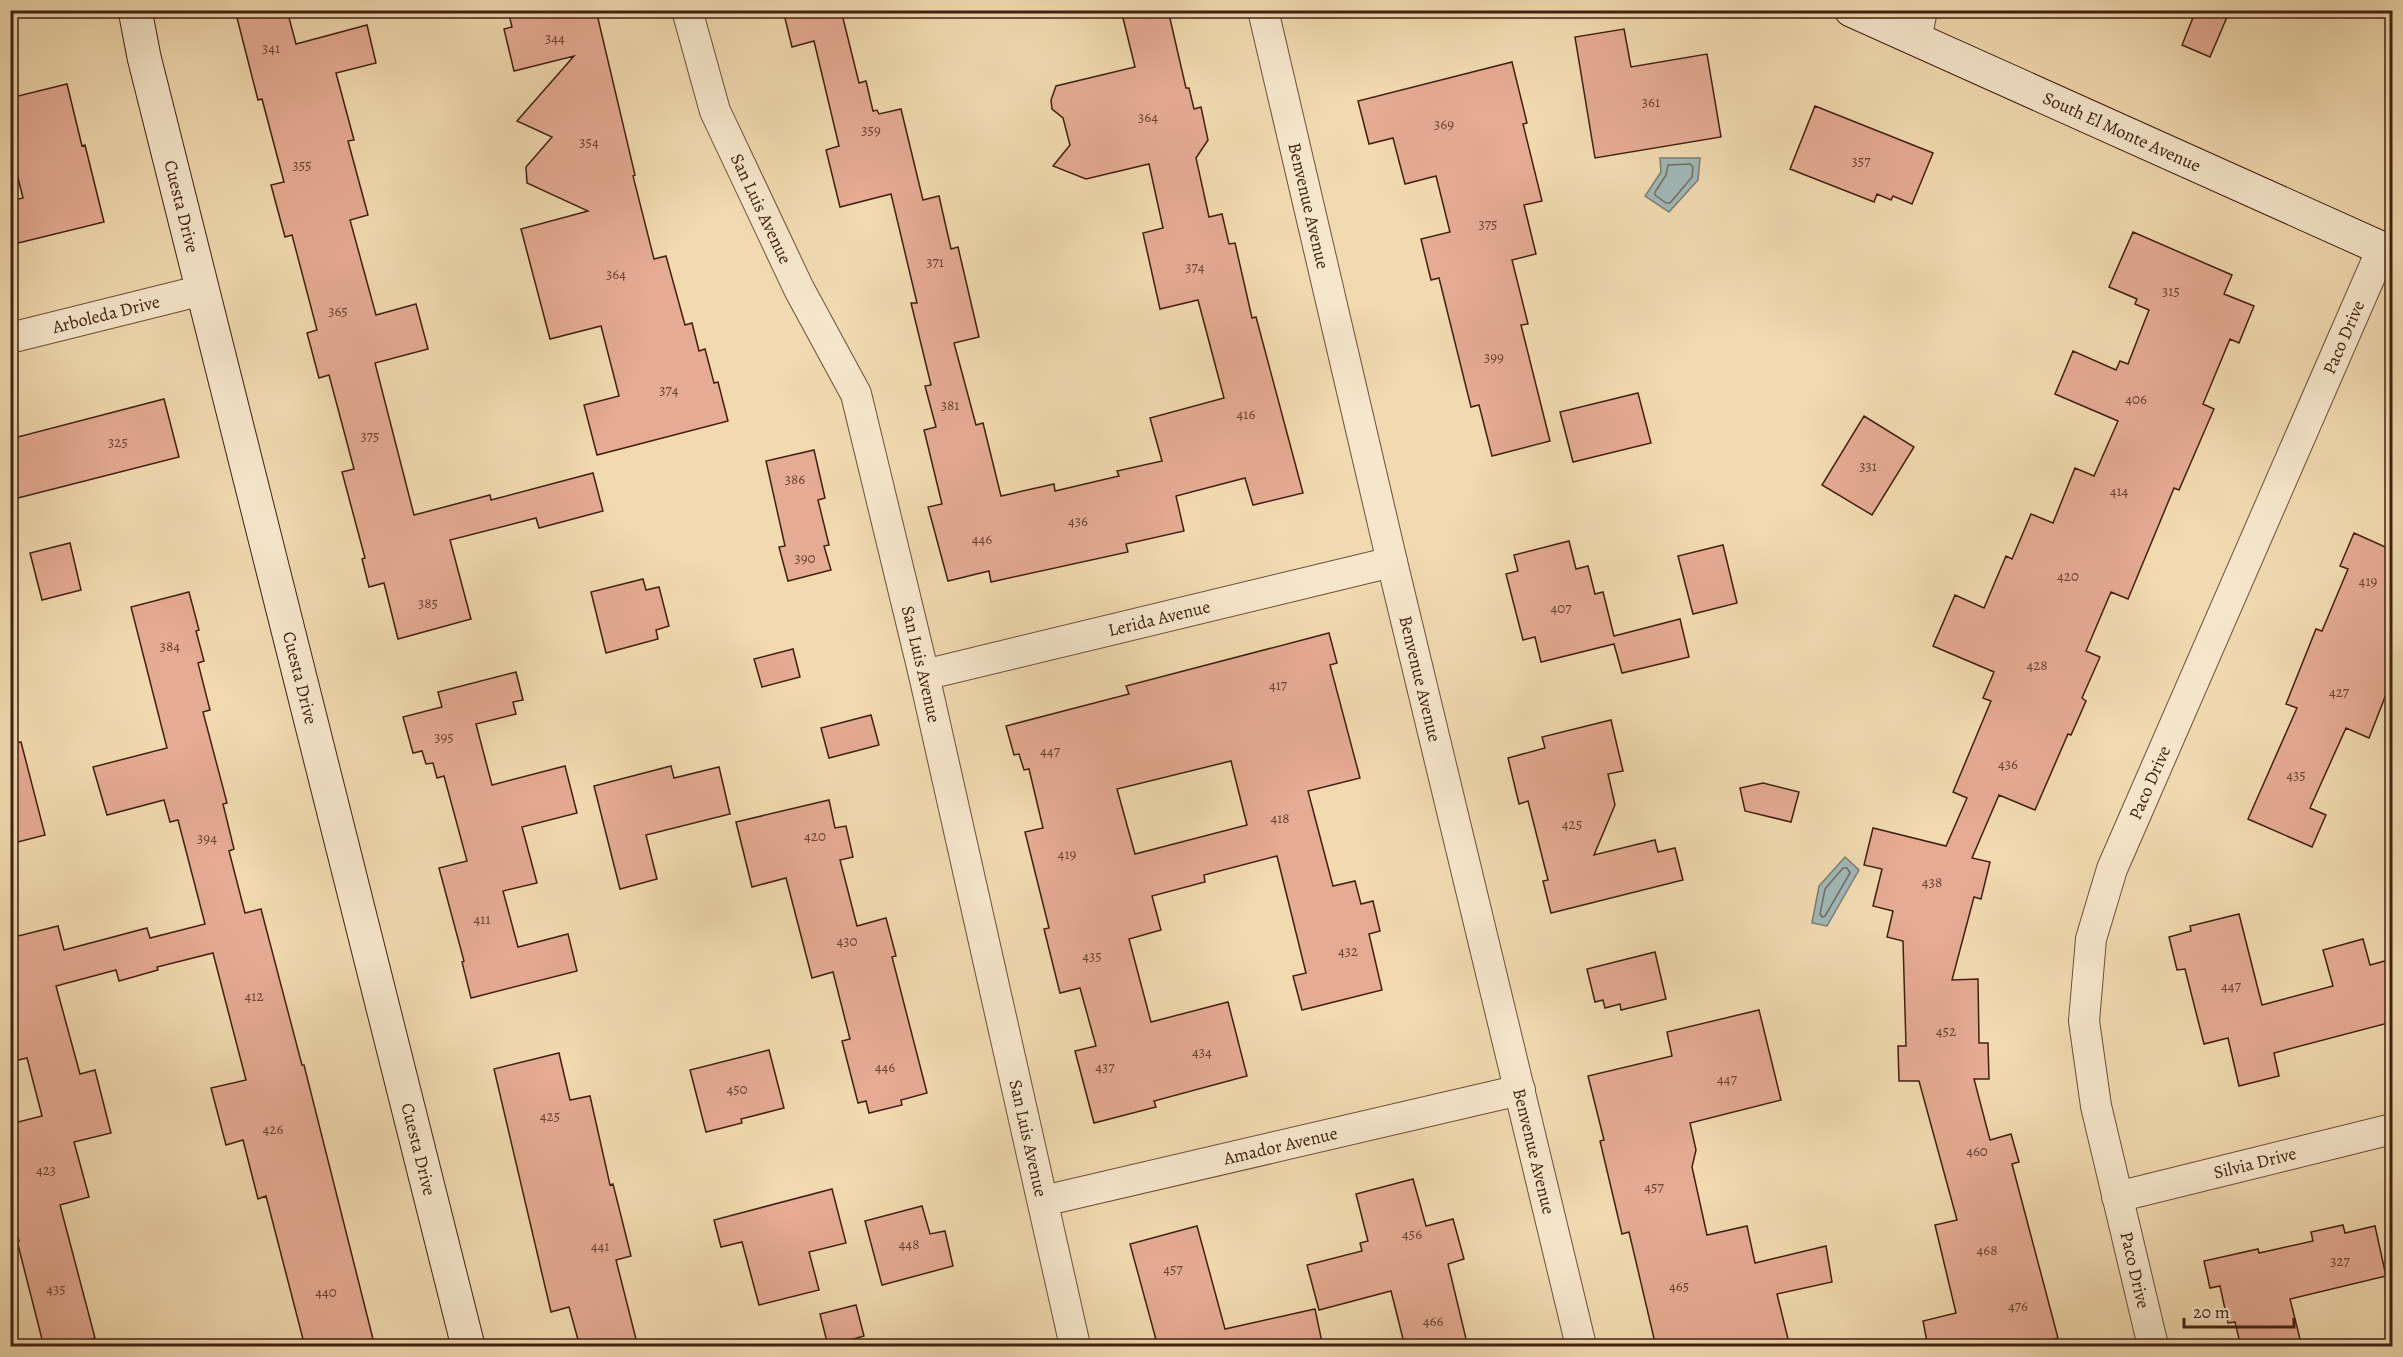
<svg xmlns="http://www.w3.org/2000/svg" width="2403" height="1357" font-family="Alegreya,serif">
	<rect width="100%" height="100%" fill="#f1dab0"/>
	<filter id="stains"><feTurbulence type="fractalNoise" baseFrequency=".00333" numOctaves="4"/><feColorMatrix values="0 0 0 0 .2 0 0 0 0 .09 0 0 0 0 .02 0 0 0 .5 -.17"/></filter>
	<radialGradient id="worn" r=".72"><stop offset=".6" stop-color="#630" stop-opacity="0"/><stop offset="1" stop-color="#630" stop-opacity=".3"/></radialGradient>
	<path fill="#a0b8b7" stroke="#7a7c74" stroke-width="1.5" d="M1660 158H1700L1698 180 1669 212 1645 196 1661 172Z
		M1845 857 1859 870 1827 926 1812 923 1819 886Z"/>
	<g fill="none" stroke-linecap="round" stroke-linejoin="round">
		<path stroke="#706c64" stroke-width="1.5" d="M1690 164 1693 167 1692 177 1670 203H1666L1655 195V192L1666 175 1668 165Z
			M1843 868H1847L1850 873 1825 916 1822 917 1820 914 1825 889Z"/>
	</g>
	<path fill="#e5ab93" stroke="#402110" stroke-width="1.5" fill-rule="evenodd" d="M235 10H287L296 44 367 25 376 63 336 73 354 140 348 141 368 215 350 220 376 315 416 304 428 349 375 363 414 515 490 495 491 500 593 473 603 511 539 528 536 518 450 540 471 619 398 639 384 583 369 587 362 559 365 558 342 472 354 469 329 375 319 378 307 333 317 330 292 235 285 237 271 185 284 182 262 99 258 100Z
		M508 10H596L635 175 633 176 654 259 666 256 685 325 692 323 699 351 705 349 714 383 718 382 728 421 597 455 584 405 619 396 601 326 550 339 521 229 588 211 527 183 526 167 552 137 517 121 574 56 514 71 504 29 512 27Z
		M783 10H841L859 83 866 81 873 111 877 110 879 114 901 109 923 200 939 196 951 249 958 247 979 337 954 343 976 425 983 423 1001 496 1054 484 1055 491 1119 476 1117 471 1162 461 1150 418 1224 398 1198 300 1160 309 1143 233 1163 228 1149 164 1086 179 1053 166 1070 145 1063 118 1052 109 1051 100 1056 86 1135 67 1121 10H1168L1186 88H1189L1194 109 1201 107 1208 140 1196 158 1209 217 1222 214 1229 244 1235 243 1252 318 1256 317 1303 493 1253 505 1245 478 1176 496 1184 531 1126 544 1128 552 991 582 989 571 948 581 928 507 942 504 924 430 936 427 925 386 931 385 911 303H917L891 194 840 207 826 150 839 146 814 41 792 47Z
		M2196 10H2230L2210 57 2182 45Z
		M1624 29 1631 67 1707 54 1721 137 1595 158 1575 37Z
		M1512 62 1527 123 1523 124 1542 201 1524 205 1536 254 1512 260 1528 324 1521 325 1550 441 1492 456 1479 405 1471 407 1439 278 1431 280 1421 239 1450 232 1436 176 1405 184 1393 138 1369 144 1358 101Z
		M67 84 82 146 85 145 104 222 10 245V201L23 198 10 145V98Z
		M1815 106 1933 153 1912 204 1893 196 1891 200 1877 194 1874 202 1790 169Z
		M2133 232 2232 275 2224 294 2254 306 2239 343 2230 339 2203 404 2214 409 2179 490 2174 488 2128 599 2111 592 2086 651 2100 657 2082 698 2086 701 2071 735 2068 734 2035 810 1999 795 1972 858 1990 862 1981 899 1974 897 1952 980 1978 979 1979 1043H1988L1989 1079H1974L1990 1140 2011 1134 2019 1162 2012 1164 2058 1338 2051 1340 2052 1347H1928L1923 1321 1956 1313 1935 1225 1957 1220 1919 1081H1899L1898 1046H1906L1903 941 1887 937 1893 911 1873 906 1882 869 1864 865 1873 828 1946 846 1967 798 1953 792 1991 701 1983 698 1994 672 1933 646 1955 595 1984 608 2006 556 2012 559 2031 514 2053 523 2075 468 2094 476 2118 421 2055 394 2073 351 2116 370 2120 361 2128 364 2149 310 2135 304 2137 299 2109 287Z
		M1638 393 1651 443 1573 462 1560 412Z
		M164 399 179 457 10 500V439Z
		M1864 416 1914 447 1872 515 1822 485Z
		M814 450 825 498 818 500 829 545 824 546 831 570 788 581 779 547 785 546 766 461Z
		M2354 533 2392 550V679L2369 738 2346 728 2310 808 2326 815 2312 847 2248 819 2297 708 2286 704 2316 629 2322 631 2348 569 2340 566Z
		M1569 541 1576 569 1588 566 1595 594 1603 592 1614 636 1680 619 1689 657 1622 673 1614 644 1541 662 1535 637 1523 640 1506 574 1518 571 1514 555Z
		M70 543 81 590 42 600 30 553Z
		M1723 545 1737 603 1693 614 1678 556Z
		M643 579 646 590 659 587 669 626 656 630 658 639 606 653 591 592Z
		M189 592 199 630 196 631 204 661 198 663 210 710 203 712 227 803 223 804 234 849 229 851 245 913 261 909 302 1065H304L373 1339 344 1347H305L266 1196 258 1199 243 1140 226 1145 211 1088 246 1080 213 953 157 967 158 970 119 981 116 970 56 986 80 1074 95 1070 111 1133 74 1142 89 1197 60 1205 95 1338 60 1347H44L17 1241H19L10 1208V1124L42 1116 27 1058 10 1062V938L58 926 64 950 147 928 150 938 205 924 178 820 170 822 164 800 107 815 93 767 167 748 131 607Z
		M1329 633 1337 663 1330 665 1360 778 1308 791 1333 886 1355 881 1361 904 1373 901 1380 931 1369 934 1382 990 1302 1010 1293 976 1306 973 1277 856 1204 875 1205 882 1152 896 1161 930 1129 939 1151 1022 1228 1002 1247 1076 1154 1101 1156 1107 1094 1123 1075 1051 1096 1046 1080 988 1060 993 1044 929 1049 928 1025 832 1043 828 1029 769 1024 770 1019 754 1014 755 1006 726 1129 694 1126 686ZM1231 761 1247 825 1135 854 1117 789Z
		M793 649 800 677 762 687 754 659Z
		M516 672 523 700 513 702 516 714 476 724 492 785 565 766 577 813 522 827 537 883 503 891 518 947 568 934 577 971 471 998 462 962 464 961 439 868 467 861 444 776 437 778 433 763 426 764 422 751 413 753 403 717 442 707 438 692Z
		M871 715 879 745 829 758 821 728Z
		M1611 720 1623 771 1608 774 1615 805 1594 855 1655 840 1658 852 1675 848 1683 880 1551 913 1543 881 1548 880 1528 801 1519 804 1508 758 1545 748 1542 737Z
		M21 742 45 835 10 844V743Z
		M671 766 674 778 719 767 730 814 646 835 657 879 620 889 594 786Z
		M1763 783 1799 792 1791 822 1745 811 1740 788Z
		M829 800 835 828 846 826 853 857 840 860 857 926 886 918 896 956 892 957 927 1093 901 1100 902 1105 869 1113 866 1101 858 1103 842 1041 850 1039 833 972 812 978 786 878 752 887 736 822Z
		M2239 914 2262 1005 2333 986 2323 950 2363 939 2370 965 2392 959V1022L2274 1053 2279 1076 2239 1086 2228 1038 2204 1044 2185 969 2177 970 2169 937 2191 931 2190 926Z
		M1655 952 1666 999 1621 1010 1620 1004 1605 1008 1603 1000 1595 1002 1587 969Z
		M1759 1010 1781 1100 1690 1123 1696 1150 1692 1167 1707 1235 1747 1226 1755 1263 1826 1246 1832 1282 1777 1294 1790 1347H1656L1629 1232 1622 1234 1600 1141 1604 1140 1588 1076 1672 1056 1667 1032Z
		M769 1050 784 1108 741 1119 742 1123 706 1132 690 1070Z
		M559 1053 570 1100 590 1096 610 1185 613 1184 631 1256 616 1260 638 1347H580L569 1307 551 1312 494 1069Z
		M1413 1179 1426 1226 1453 1219 1464 1259 1448 1264 1468 1347H1405L1391 1291 1319 1310 1307 1265 1362 1251 1360 1243 1368 1241 1356 1194Z
		M832 1189 846 1243 809 1252 819 1290 759 1305 742 1242 721 1247 714 1220Z
		M922 1206 930 1234 945 1231 953 1266 882 1285 865 1221Z
		M2343 1225 2345 1233 2375 1226 2386 1276 2290 1299 2302 1347H2241L2235 1322 2228 1323 2220 1286 2210 1288 2204 1261 2258 1249 2259 1253 2313 1241 2311 1232Z
		M1197 1226 1225 1329 1315 1309 1323 1347H1158L1130 1244Z
		M856 1305 864 1336 828 1346 820 1314Z"/>
	<g fill="none" stroke-linecap="round" stroke-linejoin="round">
		<defs>
			<g id="street">
				<path id="s1" d="M687 10 715 111 799 289 856 394 924 675 1075 1346"/>
				<path id="s2" d="M1263 10 1392 562 1581 1346"/>
				<path d="M1916 40 1922 10"/>
				<path id="s3" d="M10 338 203 290"/>
				<path id="s4" d="M924 675 1392 562"/>
				<path id="s5" d="M2117 1197 2392 1129"/>
				<path id="s6" d="M1043 1201 1520 1090"/>
				<path id="s7" d="M2153 1346 2096 1106 2084 1021 2091 939 2112 869 2382 249"/>
			</g>
			<g id="secondary">
				<path id="s8" d="M135 10 144 57 468 1346"/>
				<path id="s9" d="M1851 10 2392 253"/>
			</g>
		</defs>
		<use href="#street" stroke="#6c4f38" stroke-width="32"/>
		<use href="#secondary" stroke="#402110" stroke-width="35"/>
		<use href="#street" stroke="#f6e7cc" stroke-width="30"/>
		<use href="#secondary" stroke="#f6e7cc" stroke-width="33"/>
	</g>
	<g text-anchor="middle" dominant-baseline="central" stroke-width="5" stroke-linejoin="round" paint-order="stroke">
		<g font-size="15" fill="#694431">
			<text x="555" y="38">344</text>
			<text x="271" y="48">341</text>
			<text x="1651" y="102">361</text>
			<text x="1148" y="117">364</text>
			<text x="1444" y="124">369</text>
			<text x="871" y="130">359</text>
			<text x="589" y="142">354</text>
			<text x="1861" y="161">357</text>
			<text x="302" y="165">355</text>
			<text x="1488" y="224">375</text>
			<text x="935" y="262">371</text>
			<text x="1195" y="267">374</text>
			<text x="616" y="274">364</text>
			<text x="2171" y="291">315</text>
			<text x="338" y="311">365</text>
			<text x="1494" y="357">399</text>
			<text x="669" y="390">374</text>
			<text x="2136" y="399">406</text>
			<text x="950" y="405">381</text>
			<text x="1246" y="414">416</text>
			<text x="370" y="436">375</text>
			<text x="118" y="442">325</text>
			<text x="1868" y="466">331</text>
			<text x="795" y="479">386</text>
			<text x="2119" y="491">414</text>
			<text x="1078" y="521">436</text>
			<text x="982" y="539">446</text>
			<text x="805" y="558">390</text>
			<text x="2068" y="576">420</text>
			<text x="2368" y="581">419</text>
			<text x="428" y="603">385</text>
			<text x="1561" y="608">407</text>
			<text x="170" y="646">384</text>
			<text x="2037" y="665">428</text>
			<text x="1278" y="685">417</text>
			<text x="2339" y="692">427</text>
			<text x="444" y="737">395</text>
			<text x="1050" y="751">447</text>
			<text x="2008" y="764">436</text>
			<text x="2296" y="775">435</text>
			<text x="1280" y="818">418</text>
			<text x="1572" y="824">425</text>
			<text x="815" y="836">420</text>
			<text x="207" y="838">394</text>
			<text x="1067" y="854">419</text>
			<text x="1932" y="882">438</text>
			<text x="482" y="919">411</text>
			<text x="847" y="941">430</text>
			<text x="1348" y="951">432</text>
			<text x="1092" y="956">435</text>
			<text x="2231" y="986">447</text>
			<text x="254" y="996">412</text>
			<text x="1946" y="1031">452</text>
			<text x="1202" y="1052">434</text>
			<text x="885" y="1067">446</text>
			<text x="1105" y="1067">437</text>
			<text x="1727" y="1079">447</text>
			<text x="737" y="1089">450</text>
			<text x="550" y="1116">425</text>
			<text x="273" y="1129">426</text>
			<text x="1977" y="1151">460</text>
			<text x="46" y="1170">423</text>
			<text x="1654" y="1187">457</text>
			<text x="1412" y="1234">456</text>
			<text x="909" y="1244">448</text>
			<text x="600" y="1246">441</text>
			<text x="1987" y="1250">468</text>
			<text x="2340" y="1261">327</text>
			<text x="1173" y="1269">457</text>
			<text x="1679" y="1286">465</text>
			<text x="56" y="1289">435</text>
			<text x="326" y="1292">440</text>
			<text x="2018" y="1306">476</text>
			<text x="1433" y="1321">466</text>
		</g>
		<g font-size="18" fill="#402110" stroke="#f6e7cc">
			<text stroke="none"><textPath href="#s9" startOffset="297">South El Monte Avenue</textPath></text>
			<text stroke="none"><textPath href="#s2" startOffset="201">Benvenue Avenue</textPath></text>
			<text stroke="none"><textPath href="#s8" startOffset="202">Cuesta Drive</textPath></text>
			<text stroke="none"><textPath href="#s1" startOffset="213">San Luis Avenue</textPath></text>
			<text stroke="none"><textPath href="#s3" startOffset="99">Arboleda Drive</textPath></text>
			<text stroke="none"><textPath href="#s7" startOffset="1068">Paco Drive</textPath></text>
			<text stroke="none"><textPath href="#s4" startOffset="242">Lerida Avenue</textPath></text>
			<text stroke="none"><textPath href="#s1" startOffset="699">San Luis Avenue</textPath></text>
			<text stroke="none"><textPath href="#s8" startOffset="688">Cuesta Drive</textPath></text>
			<text stroke="none"><textPath href="#s2" startOffset="687">Benvenue Avenue</textPath></text>
			<text stroke="none"><textPath href="#s7" startOffset="582">Paco Drive</textPath></text>
			<text stroke="none"><textPath href="#s1" startOffset="1185">San Luis Avenue</textPath></text>
			<text stroke="none"><textPath href="#s6" startOffset="244">Amador Avenue</textPath></text>
			<text stroke="none"><textPath href="#s8" startOffset="1174">Cuesta Drive</textPath></text>
			<text stroke="none"><textPath href="#s2" startOffset="1173">Benvenue Avenue</textPath></text>
			<text stroke="none"><textPath href="#s5" startOffset="142">Silvia Drive</textPath></text>
			<text transform="translate(2135 1270) rotate(77)">Paco Drive</text>
		</g>
	</g>
	<rect width="2403" height="1357" fill="none" stroke="#f1dab0" stroke-width="36"/>
	<rect x="12" y="12" width="2379" height="1333" fill="none" stroke="#402110" stroke-width="3"/>
	<rect x="18" y="18" width="2367" height="1321" fill="none" stroke="#402110" stroke-width="1.5"/>
	<path d="M2184 1318v9h110v-9" fill="none" stroke="#402110" stroke-width="3"/>
	<text x="2193" y="1318" font-size="18" fill="#402110" stroke="#f6e7cc" stroke-width="4.5" paint-order="stroke">20 m</text>
	<rect width="100%" height="100%" filter="url(#stains)"/>
	<rect width="100%" height="100%" fill="url(#worn)"/>
</svg>
